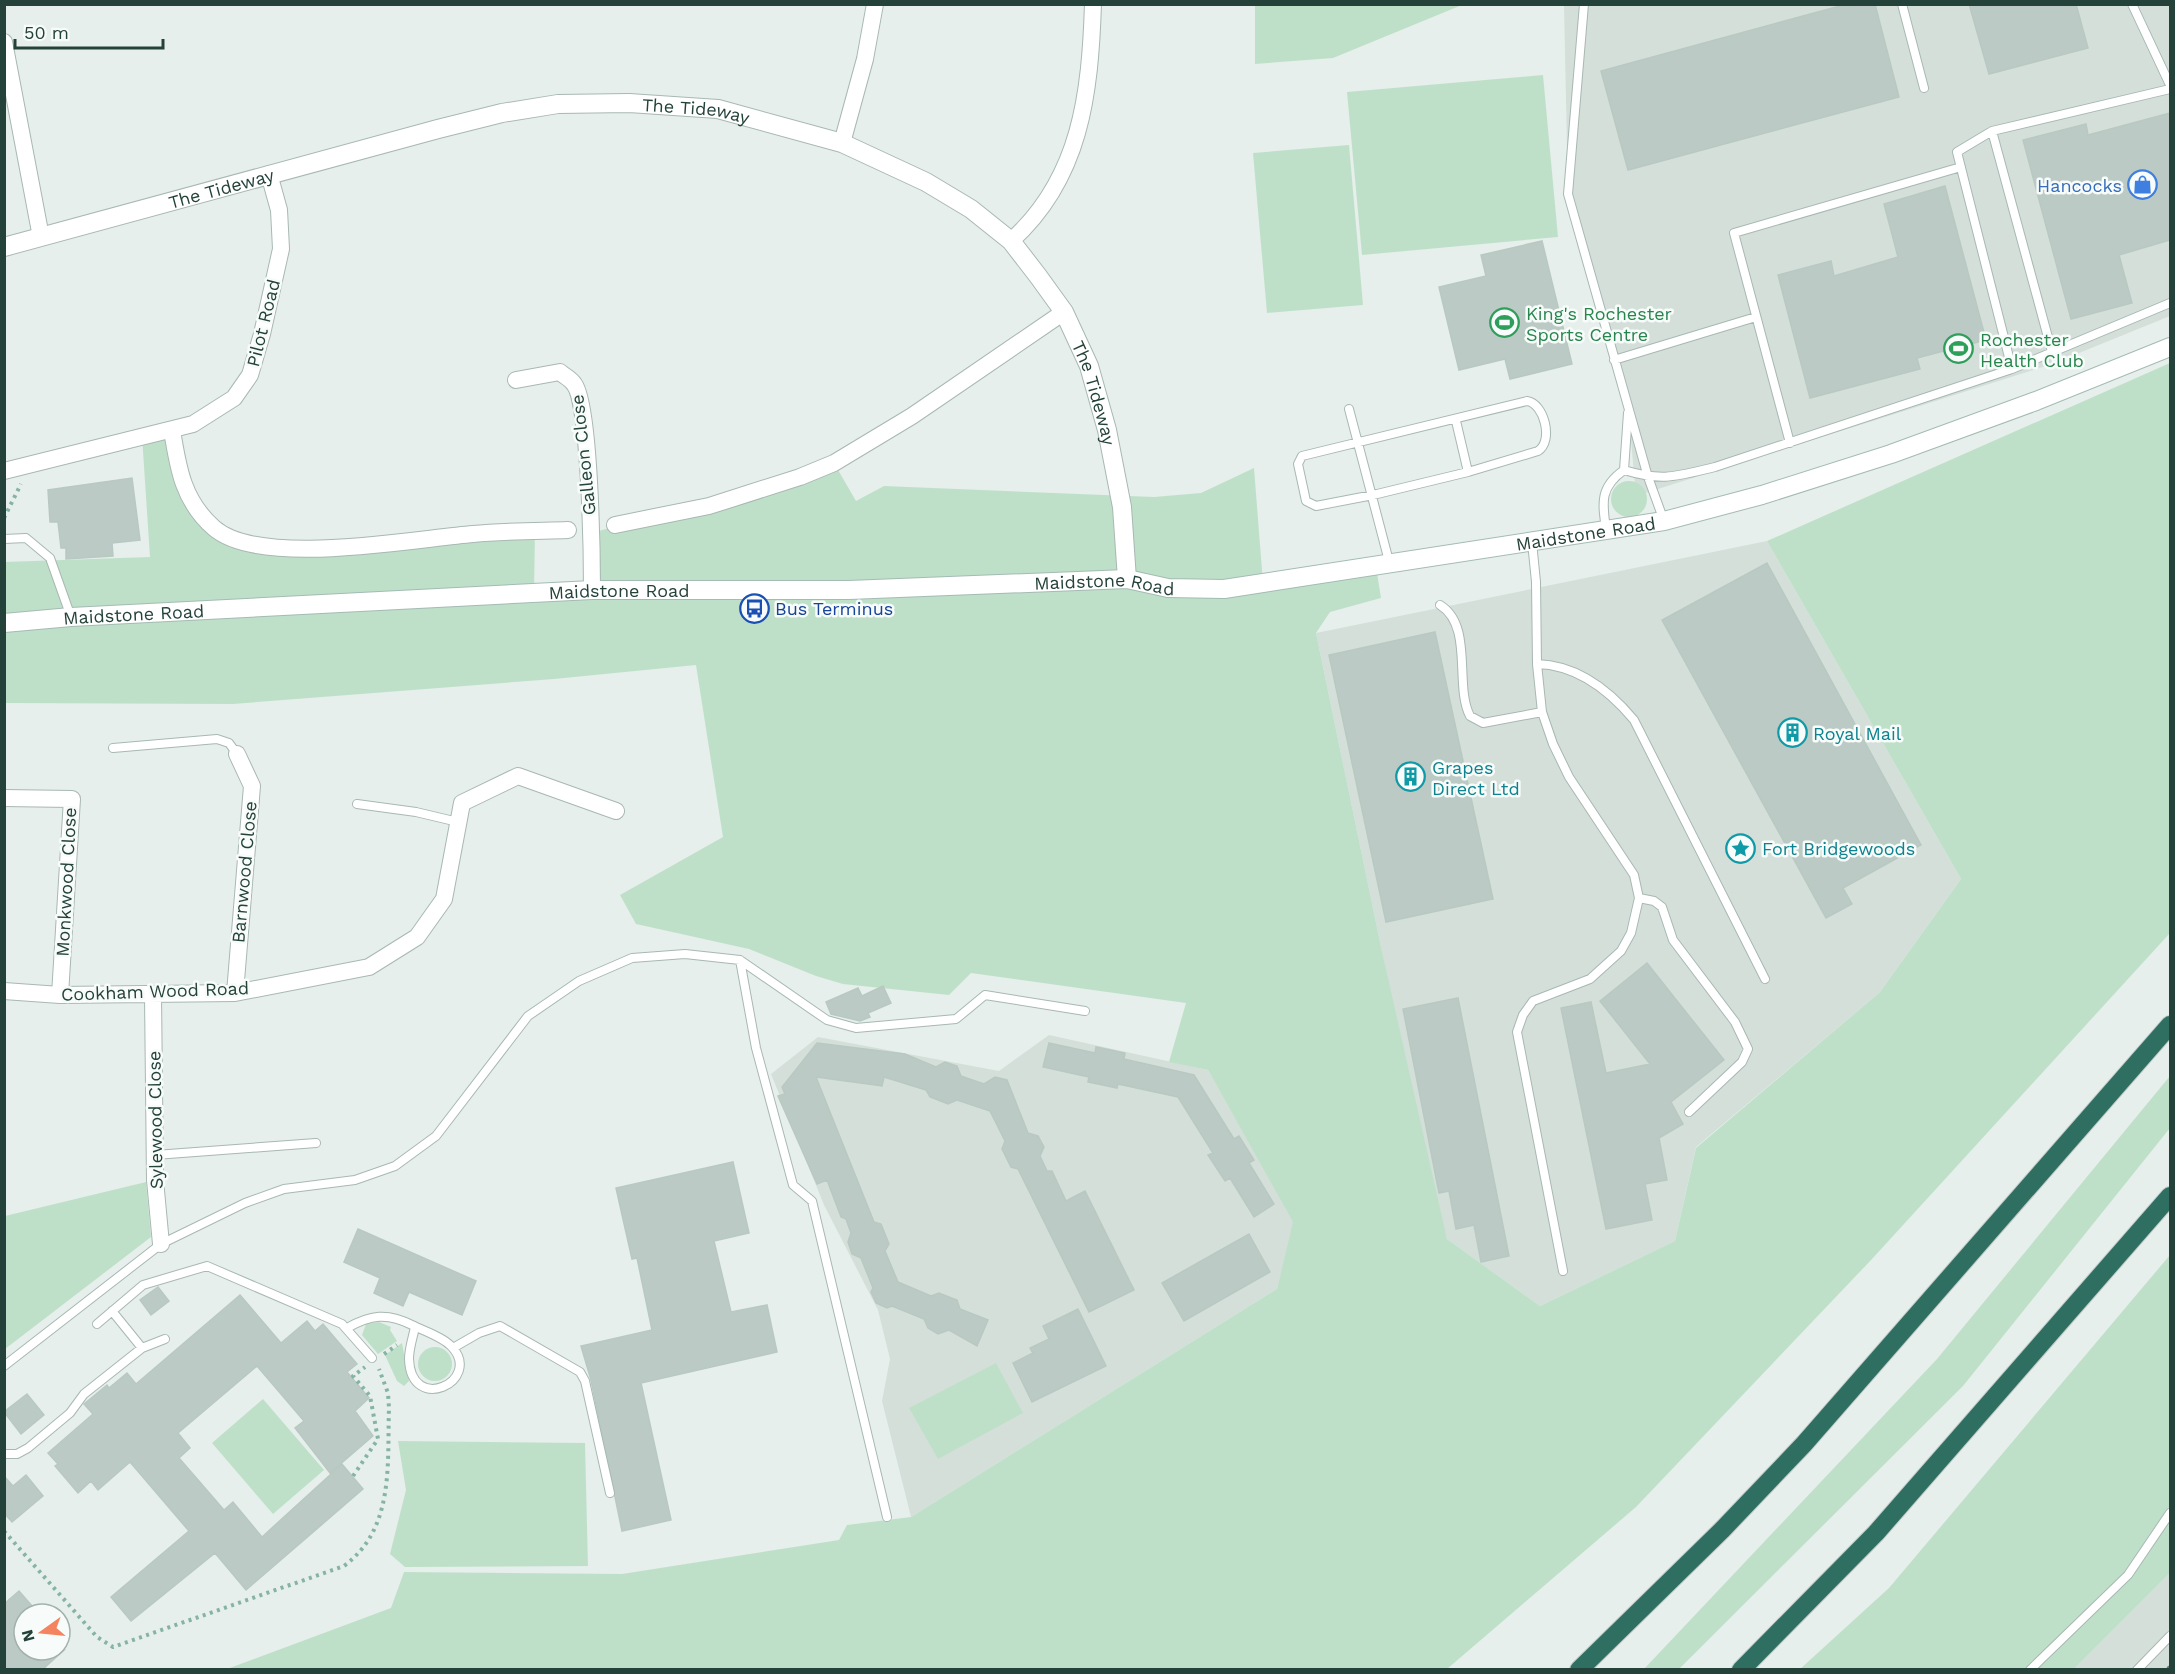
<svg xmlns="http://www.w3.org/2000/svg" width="2175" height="1674" font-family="'Work Sans',sans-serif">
	<rect width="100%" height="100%" fill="#e6efeb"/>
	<path fill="#d4dfda" d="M1564 5H2170V316L2052 364 1636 496 1628 407 1568 194Z
		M1767 541 1961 879 1880 992 1696 1147 1675 1241 1540 1306 1447 1239 1420 1136 1316 633Z
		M1049 1035 1208 1070 1294 1222 1277 1289 911 1517 882 1401 890 1359 878 1310 824 1205 771 1074 818 1037 999 1071Z
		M2170 1573V1669H2074Z"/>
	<path fill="#bfe0c8" d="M1255 5V4L1462 5 1333 58 1255 64Z
		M1543 75 1558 237 1362 255 1347 92Z
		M1349 145 1363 305 1267 313 1253 153Z
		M2170 363V933L1872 1259 1636 1507 1447 1669H227L391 1608 404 1572 622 1574 839 1540 847 1525 911 1517 1277 1289 1293 1222 1208 1070 1169 1062 1186 1003 971 973 949 995 843 984 816 976 749 949 636 924 620 895 723 837 696 665 554 679 233 704 5 703 4 562 150 557 142 436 172 430 176 458 215 529 271 549 535 531 534 591 592 589V533L834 463 856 501 884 486 1154 497 1201 493 1254 468 1263 583 1376 567 1381 598 1330 612 1316 633 1381 947 1447 1239 1540 1306 1675 1241 1696 1148 1880 992 1961 879 1767 541Z
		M1611 499a18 18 0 1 1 36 0a18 18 0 1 1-36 0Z
		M2170 1076V1128L1963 1386 1679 1669H1644L1937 1359Z
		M146 1182 151 1237 5 1349V1216Z
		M2170 1255V1573L2074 1669 1799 1670 1889 1588Z
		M379 1322 391 1327 390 1330 397 1341 378 1354 362 1335 366 1324Z
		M402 1343 409 1381 404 1386 397 1381 385 1355Z
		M418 1364a17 17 0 1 1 34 0a17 17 0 1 1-34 0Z
		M996 1363 1023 1413 938 1459 909 1408Z
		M263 1399 324 1470 273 1514 212 1443Z
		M398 1441 585 1443 588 1566 405 1567 390 1554 406 1490Z"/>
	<path fill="#bbcac4" stroke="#b8c9c2" stroke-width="1.5" d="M1847 4H1875L1899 97 1628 170 1601 71Z
		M1969 4H2076L2088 48 1989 74Z
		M2170 113V240L2119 255 2132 303 2071 319 2023 140 2086 124 2088 135Z
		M1945 186 1986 340 1917 358 1920 369 1810 398 1778 275 1831 261 1834 276 1898 257 1884 204Z
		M1542 241 1572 364 1510 379 1505 359 1459 370 1439 287 1486 276 1481 255Z
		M132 478 140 540 112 543 113 556 66 559V548H61L58 522H50L48 490Z
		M1767 563 1921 845 1843 888 1852 904 1826 918 1662 620Z
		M1435 632 1493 899 1386 922 1329 655Z
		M1647 963 1724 1060 1671 1102 1683 1124 1659 1138 1667 1180 1645 1184 1652 1220 1606 1229 1561 1008 1591 1002 1606 1073 1650 1064 1600 1001Z
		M883 986 891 1003 868 1013 870 1017 860 1021 831 1014 826 1002 858 988 862 996Z
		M1458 998 1509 1256 1481 1262 1474 1225 1456 1229 1449 1191 1439 1193 1403 1009Z
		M817 1043 905 1054 936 1067 945 1062 957 1066 961 1076 984 1084 995 1077 1007 1080 1028 1133 1038 1136 1044 1147 1040 1156 1047 1171H1052L1066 1201 1085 1191 1134 1290 1089 1312 1018 1169 1011 1167 1002 1149 1005 1141 990 1111 957 1100 948 1104 930 1097 926 1090 884 1077 882 1086 816 1077 874 1222 881 1224 889 1244 885 1251 898 1282 931 1296 939 1293 957 1300 960 1309 988 1320 977 1346 949 1330 938 1334 928 1328 924 1319 892 1306 887 1308 876 1303 871 1292 873 1288 861 1258 852 1254 848 1242 851 1233 846 1219 841 1217 827 1180 817 1184 778 1096 785 1094 782 1087Z
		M1049 1043 1095 1053 1096 1047 1125 1053 1124 1059 1194 1075 1234 1139 1239 1136 1254 1160 1249 1163 1274 1204 1254 1217 1230 1178 1225 1181 1208 1155 1213 1153 1178 1097 1118 1084 1117 1088 1088 1082 1089 1077 1043 1067Z
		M733 1162 749 1233 714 1241 731 1312 767 1305 777 1352 641 1383 671 1520 622 1531 591 1380 581 1346 652 1330 637 1258 632 1259 616 1188Z
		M358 1229 476 1281 462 1315 409 1292 403 1306 374 1293 380 1278 344 1262Z
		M1249 1234 1270 1272 1184 1321 1162 1283Z
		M158 1287 169 1301 151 1315 140 1300Z
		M240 1295 281 1343 307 1321 315 1331 323 1324 357 1364 347 1372 369 1398 355 1411 373 1436 330 1473 295 1428 304 1421 257 1366 178 1433 190 1448 179 1458 224 1510 233 1502 262 1537 342 1464 363 1489 246 1590 215 1553 131 1621 111 1597 189 1531 130 1462 98 1490 91 1481 78 1493 55 1466 58 1464 48 1453 93 1414 84 1404 107 1385 109 1388 127 1373 136 1384Z
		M1078 1309 1106 1366 1032 1402 1013 1363 1033 1353 1030 1348 1049 1339 1043 1326Z
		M27 1394 44 1415 21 1434 4 1412Z
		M26 1475 43 1496 12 1522 4 1513V1476L13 1486Z
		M19 1591 39 1614H24V1650H64L42 1670H4V1604Z"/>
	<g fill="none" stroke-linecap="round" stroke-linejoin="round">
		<defs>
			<path id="service" d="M1584 4 1568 194 1648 477 1664 521
				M1902 4 1924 88
				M2132 4 2170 85
				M2170 89 1992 131 1957 152 2012 369 2170 303
				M1992 131 2052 352
				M1614 360 1756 317
				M1527 401C1544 403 1554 441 1538 451L1468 472 1373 495 1316 506 1306 501 1298 464 1302 456Z
				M1349 409 1390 565
				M1456 421 1468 472
				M1790 443 1734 233 1961 167
				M1624 470C1663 482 1677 476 1715 467L2012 369
				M1606 529C1602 502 1600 487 1624 470L1628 413
				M4 539 26 538 50 558 71 617
				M1532 542 1536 582 1537 664 1542 712 1553 744 1569 777 1634 875 1639 898 1631 933 1621 951 1590 979 1533 1001 1523 1015 1517 1032 1563 1271
				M1440 605C1474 626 1454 686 1470 716L1483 723 1542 712
				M1537 664C1577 665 1609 690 1634 720L1765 979
				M113 748 217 739 229 743 237 754
				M357 804 416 812 458 822
				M1639 898 1654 901 1662 907 1673 940 1735 1022 1748 1049 1742 1062 1689 1112
				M740 960 756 1048 793 1185 812 1201 887 1517
				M155 1155 316 1143
				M112 1311 142 1348
				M97 1324 143 1285 207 1266 342 1324 372 1358
				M347 1328C370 1315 387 1312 412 1325 424 1331 443 1337 452 1347 483 1381 411 1415 409 1359 409 1348 413 1337 415 1327
				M453 1348 479 1333 500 1326 580 1372 585 1381 610 1493
				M4 1366 161 1244 245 1203 284 1189 355 1180 395 1166 436 1136 528 1016 579 981 632 958 685 954 740 960 827 1020 856 1028 956 1019 985 995 1085 1011
				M4 1454H17L28 1448 70 1413 84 1394 142 1348 165 1339
				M2030 1670 2128 1575 2170 1513
				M2137 1670 2170 1636"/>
			<path id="minor" d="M4 42 41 237
				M842 143 865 59 875 4
				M1011 241C1081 178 1090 94 1093 4
				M516 380 560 372C564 376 571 379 574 384 590 403 592 557 592 590
				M172 430C178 468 183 501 214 528 260 568 412 539 473 534 504 531 537 531 568 530
				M4 471 193 424 234 398 250 375 262 334 281 249 279 210 269 174
				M615 525 709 506 800 477 834 463 912 416 1064 312
				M4 798 72 799 60 995
				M4 991 60 995 235 993 369 967 417 937 444 899 462 803 518 776 616 811
				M235 993 252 786 237 754
				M153 995 155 1180 161 1244"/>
			<g id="tertiary">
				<path id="s1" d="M4 247 438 129 502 113 558 104 629 103 718 109 842 143 926 182 971 209 1011 241 1038 276 1064 312 1089 366 1107 430 1122 507 1127 579"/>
			</g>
			<g id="secondary">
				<path id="s2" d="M4 623 71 617 592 590H849L1127 579 1168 588 1224 589 1664 521 1762 495 1891 454 2036 401 2170 347"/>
			</g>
			<path id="motorway" d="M1579 1670 1723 1529 1804 1444 2170 1025
				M1741 1670 1876 1533 2170 1196"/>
		</defs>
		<use href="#service" stroke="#a8b8b2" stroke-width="10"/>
		<use href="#minor" stroke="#a8b8b2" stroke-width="18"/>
		<use href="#tertiary" stroke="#a8b8b2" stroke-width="20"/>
		<use href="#secondary" stroke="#a4bbb3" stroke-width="20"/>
		<use href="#motorway" stroke="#c2cac8" stroke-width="20"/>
		<path stroke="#86b3a5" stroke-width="4" stroke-dasharray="3 4.5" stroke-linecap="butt" d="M4 518 21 484
			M384 1354 397 1345
			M353 1476 378 1439 370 1396 353 1376 365 1367
			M4 1531 97 1637 113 1647 344 1566C395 1528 387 1464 389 1408L388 1393 379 1369"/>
		<use href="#service" stroke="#fff" stroke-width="8"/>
		<use href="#minor" stroke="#fff" stroke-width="16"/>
		<use href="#tertiary" stroke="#fff" stroke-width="18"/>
		<use href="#secondary" stroke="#fff" stroke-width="18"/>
		<use href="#motorway" stroke="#2f6f62" stroke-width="18"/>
		<defs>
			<path id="rail" d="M2170 1670V1669"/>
		</defs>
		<use href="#rail" stroke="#5f7d75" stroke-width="7"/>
		<use href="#rail" stroke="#f7fbf9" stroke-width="4.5" stroke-dasharray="14" stroke-linecap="butt"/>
	</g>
	<defs>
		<symbol id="shop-ring" viewBox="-11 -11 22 22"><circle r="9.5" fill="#f7fbf9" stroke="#3f7fe0" stroke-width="1.5"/><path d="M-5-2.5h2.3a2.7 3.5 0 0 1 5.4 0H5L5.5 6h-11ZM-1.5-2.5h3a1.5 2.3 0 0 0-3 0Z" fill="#3f7fe0"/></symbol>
		<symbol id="stadium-ring" viewBox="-11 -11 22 22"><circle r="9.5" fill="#f7fbf9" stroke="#2e9e5b" stroke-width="1.5"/><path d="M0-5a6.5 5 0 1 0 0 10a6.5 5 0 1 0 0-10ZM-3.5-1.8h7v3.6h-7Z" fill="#2e9e5b"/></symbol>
		<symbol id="bus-ring" viewBox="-11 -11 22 22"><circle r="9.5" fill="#f7fbf9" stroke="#1a4fb4" stroke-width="1.5"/><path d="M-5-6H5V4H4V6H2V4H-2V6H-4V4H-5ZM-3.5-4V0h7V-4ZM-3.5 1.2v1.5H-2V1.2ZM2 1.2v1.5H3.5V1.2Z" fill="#1a4fb4"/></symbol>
		<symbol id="building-ring" viewBox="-11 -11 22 22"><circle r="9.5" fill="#f7fbf9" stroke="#0f9aa8" stroke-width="1.5"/><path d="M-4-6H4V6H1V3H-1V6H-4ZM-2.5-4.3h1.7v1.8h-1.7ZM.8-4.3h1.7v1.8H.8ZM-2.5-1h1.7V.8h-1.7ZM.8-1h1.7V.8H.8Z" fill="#0f9aa8"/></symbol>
		<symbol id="sight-ring" viewBox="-11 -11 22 22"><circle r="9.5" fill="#f7fbf9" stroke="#0f9aa8" stroke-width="1.5"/><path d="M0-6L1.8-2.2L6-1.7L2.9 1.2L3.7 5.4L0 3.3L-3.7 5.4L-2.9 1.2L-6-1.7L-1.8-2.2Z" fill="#0f9aa8"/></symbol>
	</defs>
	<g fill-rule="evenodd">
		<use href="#shop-ring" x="2126" y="168" width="33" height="33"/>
		<use href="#stadium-ring" x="1488" y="306" width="33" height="33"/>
		<use href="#stadium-ring" x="1942" y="332" width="33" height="33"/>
		<use href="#bus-ring" x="738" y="592" width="33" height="33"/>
		<use href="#building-ring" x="1776" y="716" width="33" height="33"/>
		<use href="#building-ring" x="1394" y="760" width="33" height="33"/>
		<use href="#sight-ring" x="1724" y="832" width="33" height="33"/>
	</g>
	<g text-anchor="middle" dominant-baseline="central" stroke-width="5" stroke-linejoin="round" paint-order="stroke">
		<g font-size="18" fill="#24423a" stroke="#f7fbf9">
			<text stroke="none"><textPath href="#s1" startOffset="711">The Tideway</textPath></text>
			<text stroke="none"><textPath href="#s1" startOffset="225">The Tideway</textPath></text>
			<text transform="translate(263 323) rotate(-76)">Pilot Road</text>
			<text stroke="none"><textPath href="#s1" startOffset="1233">The Tideway</textPath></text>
			<text transform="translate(583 455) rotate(-96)">Galleon Close</text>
			<text stroke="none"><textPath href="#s2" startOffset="1588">Maidstone Road</textPath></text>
			<text stroke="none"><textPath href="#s2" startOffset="1102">Maidstone Road</textPath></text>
			<text stroke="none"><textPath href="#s2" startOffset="616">Maidstone Road</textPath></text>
			<text stroke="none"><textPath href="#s2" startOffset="130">Maidstone Road</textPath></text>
			<text transform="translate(244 872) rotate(-85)">Barnwood Close</text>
			<text transform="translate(66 882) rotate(-87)">Monkwood Close</text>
			<text transform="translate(155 991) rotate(-2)">Cookham Wood Road</text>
			<text transform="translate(155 1120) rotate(-91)">Sylewood Close</text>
		</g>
		<g font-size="18" fill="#366cbe" stroke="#f7fbf9" text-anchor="end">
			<text x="2122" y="185">Hancocks</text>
		</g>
		<g font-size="18" fill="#27864d" stroke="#f7fbf9" text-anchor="start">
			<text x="1526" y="313">King's Rochester<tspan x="1526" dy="21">Sports Centre</tspan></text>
			<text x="1980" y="339">Rochester<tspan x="1980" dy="21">Health Club</tspan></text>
		</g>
		<g font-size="18" fill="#164399" stroke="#f7fbf9" text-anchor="start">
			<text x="775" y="608">Bus Terminus</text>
		</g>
		<g font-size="18" fill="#0d838f" stroke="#f7fbf9" text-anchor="start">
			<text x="1813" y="733">Royal Mail</text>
			<text x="1432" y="767">Grapes<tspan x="1432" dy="21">Direct Ltd</tspan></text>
			<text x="1762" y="848">Fort Bridgewoods</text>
		</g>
	</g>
	<rect width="2175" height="1674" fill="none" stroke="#24423a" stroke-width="12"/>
	<g transform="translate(42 1632) rotate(255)"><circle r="28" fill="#f7fbf9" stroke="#a3b1ad" stroke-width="1.5"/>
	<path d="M0-4.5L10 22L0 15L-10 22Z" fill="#f4845f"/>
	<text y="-9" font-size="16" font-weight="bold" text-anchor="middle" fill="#24423a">N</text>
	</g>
	<path d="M15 39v9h148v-9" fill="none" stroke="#24423a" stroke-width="3"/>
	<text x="24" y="39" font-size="18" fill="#24423a" stroke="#f7fbf9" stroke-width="4.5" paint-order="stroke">50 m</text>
</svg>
